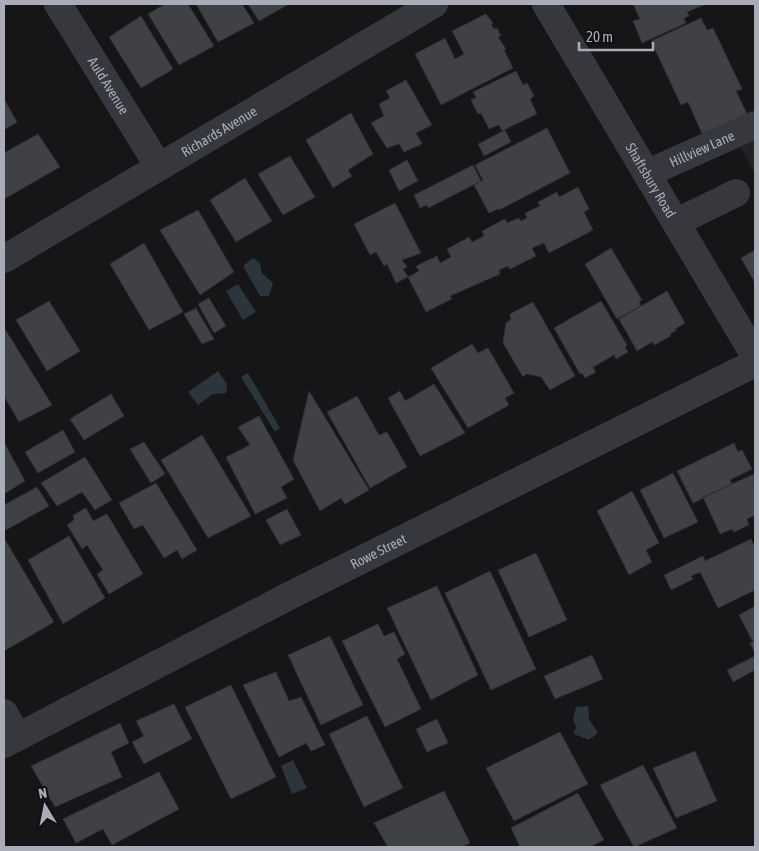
<svg xmlns="http://www.w3.org/2000/svg" width="759" height="851" font-family="'Asap Condensed',sans-serif">
	<rect width="100%" height="100%" fill="#161618"/>
	<path fill="#222225" d="M755 140V174L740 147Z"/>
	<path fill="#2c353c" d="M253 258 260 263 262 273 273 283 269 296H260L243 266Z
		M238 284 256 312 243 320 226 291Z
		M218 371 227 384 226 393 213 394 198 405 188 392Z
		M248 373 280 428 275 432 241 377Z
		M588 706 589 719 598 733 589 740 574 734 576 726 573 720 576 707Z
		M293 760 307 788 292 794 281 766Z"/>
	<path fill="#404145" stroke="#303034" d="M165 4H188L214 46 179 65 148 14Z
		M196 4H242L254 23 218 42Z
		M248 4H289L259 21Z
		M633 4H706L687 12 689 16 684 18 686 23 642 43 633 21 640 19Z
		M486 14 493 23 491 24 494 29 497 28 501 36 498 37 506 49 504 50 513 68 441 105 415 54 445 38 455 59 464 54 452 31Z
		M141 16 173 69 141 88 109 37Z
		M701 18 707 30 713 28 742 89 736 91 748 116 703 136 688 102 681 105 651 41Z
		M516 71 523 85 527 83 534 96 530 99 537 114 502 131 499 125 489 129 481 113 478 114 471 100 476 97 473 92Z
		M406 80 432 125 416 133 422 144 404 152 399 144 387 148 371 123 384 116 379 104 390 98 386 91Z
		M4 99 17 122 4 130Z
		M351 113 373 154 348 170 352 176 333 188 306 140Z
		M547 128 570 173 499 210 498 209 489 213 474 185 483 180 475 165Z
		M505 130 511 142 484 156 478 144Z
		M38 134 60 167 4 199V153Z
		M290 156 315 197 283 215 258 174Z
		M407 160 418 181 399 191 389 170Z
		M473 165 481 181 428 208 427 205 420 208 414 195Z
		M245 178 272 221 236 242 210 200Z
		M578 187 589 209 584 212 593 230 549 253 544 243 532 248 536 256 510 269 508 266 499 270 500 274 450 296 452 299 426 312 408 277 419 271 416 266 437 256 440 263 451 257 447 249 469 237 472 242 484 236 482 231 505 219 507 223 519 218 521 221 527 218 525 213 540 206 538 202 557 192 559 197Z
		M395 203 421 253 402 260 407 267 403 269 408 277 396 283 387 264 384 266 376 252 370 255 354 224Z
		M198 210 234 272 200 295 160 230Z
		M144 243 183 312 149 330 110 264Z
		M611 248 642 300 639 302 641 306 617 319 585 264Z
		M755 250V283L741 258Z
		M667 291 685 323 675 329 677 330 670 334 671 336 654 345 652 342 637 351 619 319Z
		M209 298 226 326 214 333 198 304Z
		M49 301 80 351 47 371 16 320Z
		M601 301 627 345 625 347 628 352 616 359 614 355 593 367 596 372 585 378 582 373 580 374 554 328Z
		M533 302 575 376 550 390 541 377 526 374 523 377 503 343 506 322 511 320 510 314Z
		M196 308 214 339 202 344 184 314Z
		M4 329H5L52 405 19 422 4 396Z
		M472 344 478 353 488 348 514 393 505 398 509 405 468 428 431 368Z
		M434 384 465 433 420 456 388 398 400 391 405 401Z
		M309 391 369 490 345 504 341 498 320 511 293 460Z
		M111 394 124 416 84 440 70 419Z
		M357 396 379 435 387 432 407 467 370 488 327 412Z
		M259 416 294 479 281 487 287 498 255 514 226 457 250 445 238 427Z
		M63 430 75 452 38 473 25 452Z
		M202 435 251 516 208 538 161 460Z
		M4 442 25 481 4 494Z
		M144 442 165 474 151 483 130 449Z
		M734 443 738 452 742 450 752 469 730 480 732 484 693 503 677 471Z
		M85 457 112 500 95 510 82 492 57 506 41 483Z
		M673 473 698 522 664 538 640 490Z
		M754 474 755 515 747 519 749 525 734 532 732 529 720 534 703 497Z
		M156 483 197 550 182 559 177 550 164 558 143 525 134 529 119 503Z
		M37 487 49 506 6 530 4 526V505Z
		M632 491 659 543 646 550 652 562 629 575 597 511Z
		M86 508 93 521 107 514 143 574 109 594 97 574 103 570 87 545 82 549 67 525 74 520 73 515Z
		M287 509 301 535 280 545 266 520Z
		M69 536 105 598 63 624 28 560Z
		M4 538 54 622 4 651Z
		M751 539 755 548V590L718 608 700 572 691 576 693 579 671 590 664 575 703 556 705 561Z
		M536 553 567 620 529 637 498 570Z
		M490 571 536 669 491 690 445 593Z
		M437 586 478 675 431 700 387 608Z
		M755 606V653L750 643 753 642 739 615Z
		M378 624 384 636 394 632 405 654 397 659 421 709 385 727 342 641Z
		M330 636 363 705 321 725 288 655Z
		M592 655 603 679 555 699 544 676Z
		M755 656V670L733 682 727 670Z
		M276 672 289 701 301 697 325 745 311 751 306 743 279 757 243 685Z
		M231 685 276 777 231 799 185 707Z
		M174 704 192 739 144 764 132 742 144 736 136 721Z
		M367 716 403 788 364 807 329 734Z
		M437 719 448 743 427 752 416 729Z
		M120 723 129 743 111 752 122 777 55 807 31 766Z
		M560 732 588 784 514 821 486 768Z
		M695 751 717 801 676 818 653 768Z
		M643 765 677 828 634 847 600 785Z
		M159 772 179 809 112 845 103 829 76 843 63 819Z
		M444 791 470 843 461 847H388L374 823Z
		M578 793 604 840 590 847H520L511 828Z"/>
	<g fill="none" stroke-linecap="round" stroke-linejoin="round">
		<g stroke="#37383d" stroke-width="28">
			<path id="s1" d="M58 4 159 167"/>
			<path id="s2" d="M546 4 755 356"/>
			<path id="s3" d="M648 173 755 125"/>
			<path d="M677 222 736 193"/>
			<path id="s4" d="M4 259 434 4"/>
			<path d="M4 713 17 737"/>
			<path id="s5" d="M4 744 289 596 755 363"/>
		</g>
	</g>
	<g text-anchor="middle" dominant-baseline="central" stroke-width="4.5" stroke-linejoin="round" paint-order="stroke">
		<g font-size="14" fill="#a8adb8" stroke="#111113">
			<text stroke="none"><textPath href="#s1" startOffset="96">Auld Avenue</textPath></text>
			<text stroke="none"><textPath href="#s4" startOffset="250">Richards Avenue</textPath></text>
			<text stroke="none"><textPath href="#s3" startOffset="59">Hillview Lane</textPath></text>
			<text stroke="none"><textPath href="#s2" startOffset="205">Shaftsbury Road</textPath></text>
			<text stroke="none"><textPath href="#s5" startOffset="421">Rowe Street</textPath></text>
		</g>
	</g>
	<rect width="759" height="851" fill="none" stroke="#a8adb8" stroke-width="10"/>
	<g transform="translate(45 806) rotate(350)" stroke="#111113" stroke-width="4" paint-order="stroke">
	<path d="M0-4L9 19L0 12L-9 19Z" fill="#a8adb8"/>
	<text y="-8" font-size="14" font-weight="bold" text-anchor="middle" fill="#a8adb8">N</text>
	</g>
	<path d="M579 42v8h74v-8" fill="none" stroke="#a8adb8" stroke-width="2.5"/>
	<text x="586" y="42" font-size="15" fill="#a8adb8" stroke="#111113" stroke-width="4" paint-order="stroke">20 m</text>
</svg>
